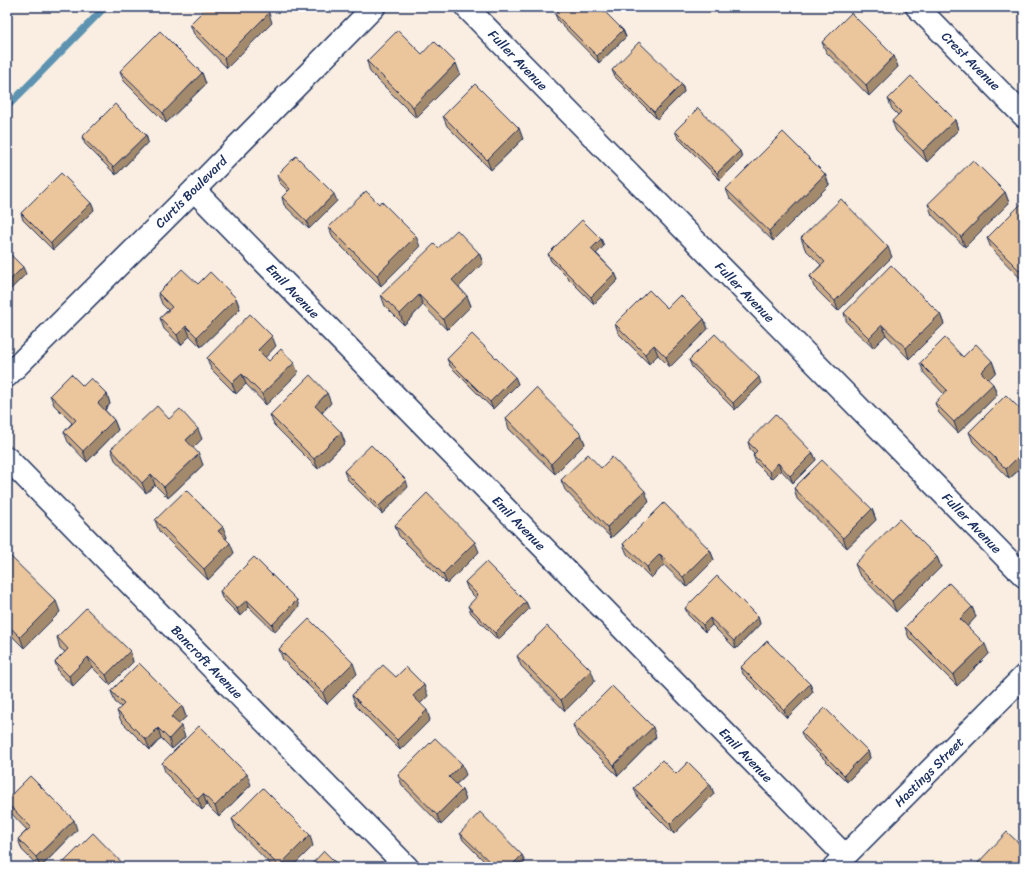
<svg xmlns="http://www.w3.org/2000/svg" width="1031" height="874" font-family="Sriracha,sans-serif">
	<rect width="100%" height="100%" fill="#f9eee1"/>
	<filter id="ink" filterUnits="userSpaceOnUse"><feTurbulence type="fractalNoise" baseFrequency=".025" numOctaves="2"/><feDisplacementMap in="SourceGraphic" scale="8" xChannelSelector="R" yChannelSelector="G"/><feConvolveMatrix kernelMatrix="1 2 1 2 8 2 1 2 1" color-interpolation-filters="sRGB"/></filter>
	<g filter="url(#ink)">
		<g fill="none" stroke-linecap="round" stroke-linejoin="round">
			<path stroke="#5d93b1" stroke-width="7" d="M7 107 105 7"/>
			<defs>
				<path id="minor" d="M466 7 1024 576
					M917 7 1024 116
					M194 190 845 856
					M7 376 194 190 374 7
					M7 458 407 867
					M834 867 1024 676"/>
			</defs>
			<use href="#minor" stroke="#1b2f5e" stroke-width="25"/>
			<use href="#minor" stroke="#fff" stroke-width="22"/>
		</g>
		<path fill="#caa985" stroke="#1b2f5e" d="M555 14 623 30 626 37 599 63 558 21Z
			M272 23 227 68 194 34 190 24Z
			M822 42 894 56 898 67 869 96 826 52Z
			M422 54 460 74 416 118 370 72 367 61Z
			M612 70 682 84 684 92 657 119 615 77Z
			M120 71 202 73 206 84 166 123 124 81Z
			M888 99 955 120 958 130 927 162 896 131 892 121 898 115 892 109Z
			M443 116 523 139 491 170 447 126Z
			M675 131 740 151 742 158 720 180 678 138Z
			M146 135 148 142 116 175 85 144 82 137Z
			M825 174 829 185 773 241 730 199 726 189Z
			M277 175 337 201 309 229 284 205 282 197 288 191 279 182Z
			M1005 192 1009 203 965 247 932 215 928 204Z
			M1024 201V282L991 248 987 238Z
			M91 203 94 210 53 250 23 220 21 213Z
			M329 227 420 247 381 286 333 238Z
			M801 238 892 257 838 311 814 287 810 276 821 265 805 249Z
			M601 239 604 246 596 253 615 273 618 280 594 304 551 261 548 254Z
			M438 248 479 253 483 263 459 287 467 296 471 306 447 330 423 305 404 325 385 306 381 295Z
			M198 284 236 298 240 309 201 347 190 336 181 345 164 329 160 318 168 310 162 304 158 293Z
			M667 308 704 319 708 329 670 367 658 355 649 364 619 334 615 324Z
			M844 313 940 314 944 324 909 359 886 335 873 348 847 323Z
			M276 346 265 357 269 361 298 373 266 405 246 384 236 394 211 369 207 358Z
			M963 357 992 361 996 372 988 379 993 384 997 395 958 433 939 413 935 403 944 394 924 373 920 363Z
			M447 359 515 377 518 384 493 409 450 366Z
			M689 360 761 384 735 410 692 367Z
			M83 386 107 394 110 404 105 410 114 420 118 430 87 462 68 442 64 432 72 423 54 405 50 395Z
			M331 403 322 413 341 432 345 443 318 469 274 425 270 415Z
			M1024 413V465L1009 479 973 442 969 432Z
			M506 418 581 434 585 444 555 474 509 429Z
			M169 419 202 439 193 448 203 465 168 498 155 485 146 493 115 460 111 449Z
			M748 442 813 453 816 460 793 483 781 470 772 479 756 463 753 455 755 454 750 449Z
			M344 471 408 487 382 514 347 479Z
			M561 480 649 502 611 538 565 490Z
			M794 488 872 509 876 520 847 548 797 499Z
			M155 520 227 537 226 539 234 553 208 580 159 531Z
			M395 525 479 552 447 584 399 536Z
			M623 544 710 550 714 560 687 587 664 565 651 578 627 554Z
			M7 557 60 612 24 648 7 631Z
			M937 557 941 567 896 612 859 574 855 564Z
			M465 582 526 602 529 609 498 640 471 613 468 606 476 598 468 590Z
			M220 591 299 607 275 632 249 607 240 616 222 598Z
			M972 607 976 617 967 626 989 654 957 686 909 638 905 627Z
			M685 608 758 617 760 624 736 649 712 625 705 632 688 615Z
			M57 637 130 651 133 662 110 685 92 667 73 686 59 673 55 662 65 652 60 648Z
			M279 649 357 674 327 704 283 660Z
			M517 656 595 681 565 711 521 666Z
			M741 667 810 684 813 692 787 718 743 674Z
			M111 691 182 706 186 717 178 724 185 737 172 749 161 738 150 750 121 721 117 711 121 707 115 702Z
			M352 695 428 696 420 704 430 720 400 750 356 706Z
			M573 725 656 737 618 776 577 735Z
			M801 732 868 751 870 758 847 782 804 739Z
			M162 763 251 785 219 817 207 805 202 810 166 774Z
			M676 774 710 784 714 794 674 834 638 798 634 788Z
			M398 775H466L456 784 462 790 466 800 441 825 402 785Z
			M7 799 77 830 41 867H39L22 850 18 839 27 830 9 811 7 807Z
			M232 819 313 846 292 867H273L236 829Z
			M460 833 522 855 525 862 520 867H490L463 840Z"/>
		<path fill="#a48a6c" stroke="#1b2f5e" d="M269 13 272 23 227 68 224 58Z
			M623 30 626 37 599 63 597 56Z
			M894 56 898 67 869 96 866 85Z
			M456 63 460 74 416 118 413 107Z
			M202 73 206 84 166 123 163 113Z
			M682 84 684 92 657 119 654 112Z
			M955 120 958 130 927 162 923 151Z
			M519 128 523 139 491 170 487 160Z
			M146 135 148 142 116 175 113 167Z
			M740 151 742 158 720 180 717 173Z
			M825 174 829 185 773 241 769 231Z
			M1005 192 1009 203 965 247 961 237Z
			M334 194 337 201 309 229 307 222Z
			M91 203 94 210 53 250 51 243Z
			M416 236 420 247 381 286 377 275Z
			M601 239 604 246 594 256 591 249Z
			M888 247 892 257 838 311 835 301Z
			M479 253 483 263 456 290 452 280Z
			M23 267 26 274 7 293V283Z
			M615 273 618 280 594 304 591 297Z
			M419 295 423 305 404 325 400 314Z
			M467 296 471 306 447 330 443 319Z
			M236 298 240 309 201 347 197 337Z
			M940 314 944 324 909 359 906 348Z
			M704 319 708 329 670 367 666 357Z
			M882 325 886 335 873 348 869 338Z
			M186 326 190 336 181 345 177 335Z
			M272 336 276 346 262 361 258 350Z
			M654 345 658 355 649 364 645 354Z
			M992 361 996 372 985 383 981 372Z
			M294 363 298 373 266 405 262 394Z
			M242 374 246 384 236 394 232 383Z
			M515 377 518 384 493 409 490 402Z
			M759 377 761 384 735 410 733 403Z
			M993 384 997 395 958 433 954 422Z
			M327 393 331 403 318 416 315 406Z
			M107 394 110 404 101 413 98 403Z
			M114 420 118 430 87 462 83 451Z
			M198 429 202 439 190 451 186 440Z
			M341 432 345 443 318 469 314 459Z
			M581 434 585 444 555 474 551 464Z
			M1024 451V465L1009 479 1006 469Z
			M813 453 816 460 793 483 790 476Z
			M199 454 203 465 168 498 164 487Z
			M778 463 781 470 772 479 770 472Z
			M151 474 155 485 146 493 142 483Z
			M406 480 408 487 382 514 379 506Z
			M645 491 649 502 611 538 607 527Z
			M872 509 876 520 847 548 843 538Z
			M223 527 227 537 222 542 218 531Z
			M475 542 479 552 447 584 443 574Z
			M230 543 234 553 208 580 204 569Z
			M710 550 714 560 687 587 683 577Z
			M660 554 664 565 651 578 647 567Z
			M937 557 941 567 896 612 892 601Z
			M247 600 249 607 240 616 237 609Z
			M297 600 299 607 275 632 272 625Z
			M56 601 60 612 24 648 20 637Z
			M526 602 529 609 498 640 495 633Z
			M972 607 976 617 964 630 960 619Z
			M758 617 760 624 736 649 734 641Z
			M710 618 712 625 705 632 703 625Z
			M985 644 989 654 957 686 953 675Z
			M130 651 133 662 110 685 106 675Z
			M88 657 92 667 73 686 69 676Z
			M353 663 357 674 327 704 323 693Z
			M591 670 595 681 565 711 561 700Z
			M810 684 813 692 787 718 784 710Z
			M424 685 428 696 417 707 413 696Z
			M182 706 186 717 175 727 171 717Z
			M427 710 430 720 400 750 397 740Z
			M181 726 185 737 172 749 169 739Z
			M653 727 656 737 618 776 614 765Z
			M158 728 161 738 150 750 146 740Z
			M868 751 870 758 847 782 844 775Z
			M462 764 466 775 453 787 449 777Z
			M7 767 9 773 7 775Z
			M247 774 251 785 219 817 215 806Z
			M710 784 714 794 674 834 670 824Z
			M462 790 466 800 441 825 437 815Z
			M203 794 207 805 202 810 198 799Z
			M74 820 77 830 41 867H40L36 857Z
			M310 835 313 846 292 867H279V866Z
			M522 855 525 862 520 867H510Z"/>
		<path fill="#ebc59b" stroke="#1b2f5e" d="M207 7H263L269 13 224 58 190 24Z
			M562 7H600L623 30 597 56 555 14Z
			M851 13 894 56 866 85 822 42Z
			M398 30 422 54 434 41 456 63 413 107 367 61Z
			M160 31 202 73 163 113 120 71Z
			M639 42 682 84 654 112 612 70Z
			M911 76 955 120 923 151 892 121 901 112 888 99Z
			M475 84 519 128 487 160 443 116Z
			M115 104 146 135 113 167 82 137Z
			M698 108 740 151 717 173 675 131Z
			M783 132 825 174 769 231 726 189Z
			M296 156 334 194 307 222 282 197 290 189 277 175Z
			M973 160 1005 192 961 237 928 204Z
			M61 173 91 203 51 243 21 213Z
			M366 191 379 204 381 201 416 236 377 275 329 227Z
			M841 199 888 247 835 301 810 276 825 262 801 238Z
			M1024 201V275L987 238Z
			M582 220 601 239 591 249 615 273 591 297 548 254Z
			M457 230 479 253 452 280 467 296 443 319 419 295 400 314 381 295 434 244 438 248Z
			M7 251 23 267 7 283Z
			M891 265 940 314 906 348 882 325 869 338 844 313Z
			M182 269 198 284 210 272 236 298 197 337 186 326 177 335 160 318 172 307 158 293Z
			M649 290 667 308 680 295 704 319 666 357 654 345 645 354 615 324Z
			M250 314 272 336 258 350 269 361 281 349 294 363 262 394 242 374 232 383 207 358Z
			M472 334 515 377 490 402 447 359Z
			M715 334 759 377 733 403 689 360Z
			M945 338 963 357 976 344 992 361 981 372 993 384 954 422 935 403 947 390 920 363Z
			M71 374 83 386 91 378 107 394 98 403 114 420 83 451 64 432 76 420 50 395Z
			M310 375 327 393 315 406 341 432 314 459 270 415Z
			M536 388 581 434 551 464 506 418Z
			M1006 395 1024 413V451L1006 469 969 432Z
			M157 406 169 419 180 409 198 429 186 440 199 454 164 487 151 474 142 483 111 449Z
			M775 414 813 453 790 476 778 463 770 472 753 455 757 451 748 442Z
			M371 445 406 480 379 506 344 471Z
			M588 454 601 468 612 457 645 491 607 527 561 480Z
			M822 460 872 509 843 538 794 488Z
			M186 490 223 527 218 531 230 543 204 569 155 520Z
			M427 493 475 542 443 574 395 525Z
			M664 503 710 550 683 577 660 554 647 567 623 544Z
			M899 519 937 557 892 601 855 564Z
			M9 555 56 601 20 637 7 624V557Z
			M254 557 297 600 272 625 247 600 237 609 220 591Z
			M486 562 526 602 495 633 468 606 478 595 465 582Z
			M717 576 758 617 734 641 710 618 703 625 685 608Z
			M949 583 972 607 960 619 985 644 953 675 905 627Z
			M86 608 130 651 106 675 88 657 69 676 55 662 68 649 57 637Z
			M309 619 353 663 323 693 279 649Z
			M547 626 591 670 561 700 517 656Z
			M767 641 810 684 784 710 741 667Z
			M139 663 182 706 171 717 181 726 169 739 158 728 146 740 117 711 124 704 111 691Z
			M383 665 396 677 406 667 424 685 413 696 427 710 397 740 352 695Z
			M612 686 653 727 614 765 573 725Z
			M825 708 868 751 844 775 801 732Z
			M199 726 247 774 215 806 203 794 198 799 162 763Z
			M435 738 462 764 449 777 462 790 437 815 398 775Z
			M662 760 676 774 688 762 710 784 670 824 634 788Z
			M30 776 74 820 36 857 18 839 31 827 7 803V799Z
			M263 788 310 835 279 866 232 819Z
			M480 812 522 855 510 867H495L460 833Z
			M1007 832 1024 848V867H974Z
			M93 833 126 867H59Z
			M324 851 340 867H309Z"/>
	</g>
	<g text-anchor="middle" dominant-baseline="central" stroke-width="3.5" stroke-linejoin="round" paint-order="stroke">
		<g font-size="13" fill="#1b2f5e" stroke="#fff">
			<text transform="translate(518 60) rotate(46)">Fuller Avenue</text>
			<text transform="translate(971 61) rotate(45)">Crest Avenue</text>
			<text transform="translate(191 192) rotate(-45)">Curtis Boulevard</text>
			<text transform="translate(293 291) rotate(46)">Emil Avenue</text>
			<text transform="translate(745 292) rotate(46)">Fuller Avenue</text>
			<text transform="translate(519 523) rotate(46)">Emil Avenue</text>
			<text transform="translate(972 523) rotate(46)">Fuller Avenue</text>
			<text transform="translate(207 662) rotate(46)">Bancroft Avenue</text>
			<text transform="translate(746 755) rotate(46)">Emil Avenue</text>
			<text transform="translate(929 772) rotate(-45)">Hastings Street</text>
		</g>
	</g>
	<rect width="1031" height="874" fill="none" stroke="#fff" stroke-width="24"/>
	<rect x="12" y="12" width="1007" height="850" fill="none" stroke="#1b2f5e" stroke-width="1.5" filter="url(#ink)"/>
</svg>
